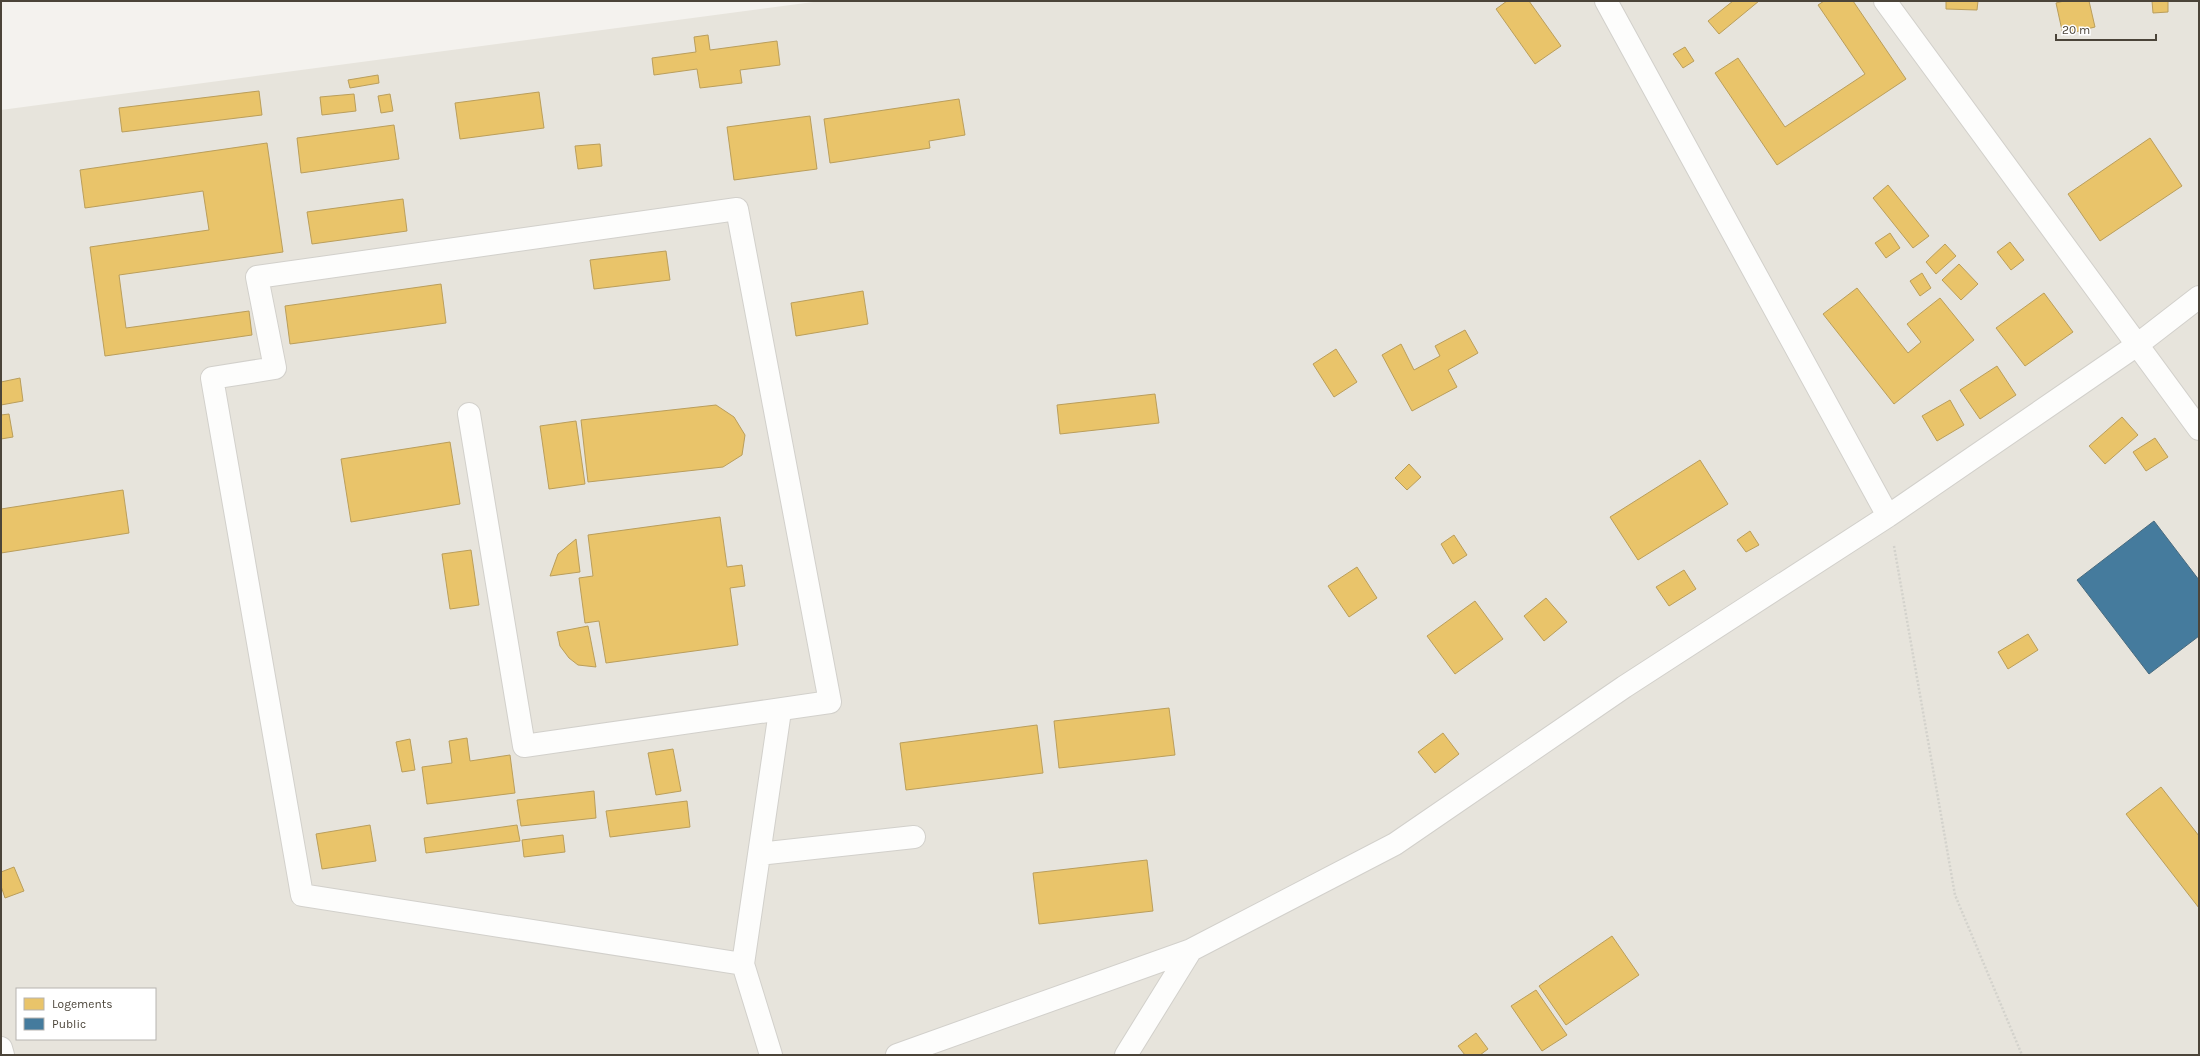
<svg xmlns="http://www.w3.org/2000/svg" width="2200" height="1056" font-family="Karla,sans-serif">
	<rect width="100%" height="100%" fill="#f4f2ee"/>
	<path fill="#e7e4dc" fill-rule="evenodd" d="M821 1H2199V1055H1V110ZM17 989H155V1039H17Z"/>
	<path fill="#e9c46a" stroke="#ba9e5b" d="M1507 1H1529L1561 46 1535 64 1496 9Z
		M1733 1H1759L1719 34 1708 21Z
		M1824 1H1853L1906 79 1777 165 1715 73 1738 58 1785 127 1865 74 1818 5Z
		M1946 1H1978L1977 10 1946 9Z
		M2064 1H2089L2095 27 2063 35 2056 3Z
		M2152 1H2168V12L2153 13Z
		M708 35 710 50 777 41 780 65 740 70 742 83 700 88 697 69 654 75 652 58 696 52 694 37Z
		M1685 47 1694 61 1683 68 1673 54Z
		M378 75 379 83 350 88 348 80Z
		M259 91 262 115 122 132 119 108Z
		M539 92 544 128 460 139 455 103Z
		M354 94 356 111 322 115 320 97Z
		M390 94 393 111 381 113 378 96Z
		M959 99 965 135 929 141 930 148 830 163 824 119Z
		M810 116 817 169 734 180 727 127Z
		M394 125 399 159 301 173 297 138Z
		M2150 138 2182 186 2100 241 2068 194Z
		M267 143 283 252 119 275 126 328 249 311 252 335 105 356 90 247 209 230 203 191 85 208 80 170Z
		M600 144 602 166 578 169 575 146Z
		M1888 185 1929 236 1913 248 1873 198Z
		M403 199 407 231 312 244 307 212Z
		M1890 233 1900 248 1886 258 1875 243Z
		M2010 242 2024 260 2011 270 1997 252Z
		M1945 244 1956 256 1936 274 1926 262Z
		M666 251 670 280 594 289 590 260Z
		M1959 264 1978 284 1961 300 1942 280Z
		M1922 273 1931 288 1920 296 1910 281Z
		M441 284 446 323 290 344 285 306Z
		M1857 288 1908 353 1921 342 1907 324 1940 298 1974 340 1894 404 1823 314Z
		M863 291 868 324 796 336 791 303Z
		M2044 293 2073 332 2025 366 1996 328Z
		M1465 330 1478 353 1448 370 1457 387 1412 411 1382 355 1401 344 1414 370 1440 356 1435 346Z
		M1336 349 1357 382 1334 397 1313 364Z
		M1997 366 2016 395 1980 419 1960 390Z
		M20 378 23 401 1 405V382Z
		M1155 394 1159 423 1060 434 1057 405Z
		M1950 400 1964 425 1937 441 1922 416Z
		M716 405 734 417 745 435 742 455 723 467 588 482 581 420Z
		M9 414 13 437 1 439V415Z
		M2122 417 2138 435 2105 464 2089 446Z
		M576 421 585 484 549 489 540 426Z
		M2155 438 2168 457 2146 471 2133 452Z
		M450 442 460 504 351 522 341 459Z
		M1700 460 1728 504 1638 560 1610 517Z
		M1409 464 1421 477 1407 490 1395 478Z
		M123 490 129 533 1 553V509Z
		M720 517 727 567 742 565 745 586 730 588 738 645 606 663 599 621 585 623 579 578 593 576 588 535Z
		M1750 531 1759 545 1746 552 1737 540Z
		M1454 535 1467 555 1453 564 1441 544Z
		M576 539 580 572 550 576 558 554Z
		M471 550 479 605 450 609 442 554Z
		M1357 567 1377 598 1349 617 1328 586Z
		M1684 570 1696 589 1669 606 1656 587Z
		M1546 598 1567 622 1544 641 1524 616Z
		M1475 601 1503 639 1455 674 1427 636Z
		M588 626 596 667 578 665 569 658 560 646 557 632Z
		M2028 634 2038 650 2008 669 1998 652Z
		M1169 708 1175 755 1059 768 1054 721Z
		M1037 725 1043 773 906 790 900 743Z
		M1443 733 1459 754 1435 773 1418 752Z
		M467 738 470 761 510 755 515 793 427 804 422 767 452 763 449 741Z
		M410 739 415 770 402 772 396 742Z
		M673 749 681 791 656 795 648 753Z
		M2161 787 2199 836V908L2126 814Z
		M594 791 596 818 521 826 517 800Z
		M687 801 690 827 610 837 606 811Z
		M370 825 376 861 322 869 316 834Z
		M517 825 520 841 426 853 424 838Z
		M563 835 565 852 524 857 522 840Z
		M1147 860 1153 911 1039 924 1033 873Z
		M14 867 24 891 5 898 1 886V872Z
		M1612 936 1639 975 1566 1025 1539 986Z
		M1536 990 1567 1035 1542 1051 1511 1006Z
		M1476 1033 1488 1049 1480 1055H1465L1458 1046Z"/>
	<path fill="#457b9d" stroke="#476a7f" d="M2154 521 2199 580V636L2149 674 2077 580Z"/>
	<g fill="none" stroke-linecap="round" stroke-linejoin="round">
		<defs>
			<path id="minor" d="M1606 1 1888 516
				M1885 1 2199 429
				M469 414 524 746 830 702 737 209 257 277 275 368 212 378 302 895 743 964 771 1055
				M759 854 914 837
				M743 964 780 711
				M1 1048 3 1055
				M897 1055 1191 950 1395 844 1624 687 1888 516 2137 345 2199 297
				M1126 1055 1191 950"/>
		</defs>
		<use href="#minor" stroke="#d2d0cb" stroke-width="24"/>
		<path stroke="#d3d2cc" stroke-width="2.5" stroke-dasharray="2 2" stroke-linecap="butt" d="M1894 546 1955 895 2022 1055"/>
		<use href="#minor" stroke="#fdfdfc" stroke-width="22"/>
	</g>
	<rect width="2200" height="1056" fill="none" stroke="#4b4439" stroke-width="4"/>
	<rect x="16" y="988" width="140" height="52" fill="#ffffff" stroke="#b7b4b0"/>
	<rect x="24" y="998" width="20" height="12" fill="#e9c46a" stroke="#b7b4b0"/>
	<text x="52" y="1008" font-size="12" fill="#4b4439">Logements</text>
	<rect x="24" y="1018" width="20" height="12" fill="#457b9d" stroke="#b7b4b0"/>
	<text x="52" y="1028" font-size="12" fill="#4b4439">Public</text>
	<path d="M2056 34v6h100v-6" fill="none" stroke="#4b4439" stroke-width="2"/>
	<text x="2062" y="34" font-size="12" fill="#4b4439" stroke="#ffffff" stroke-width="3" paint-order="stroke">20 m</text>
</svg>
